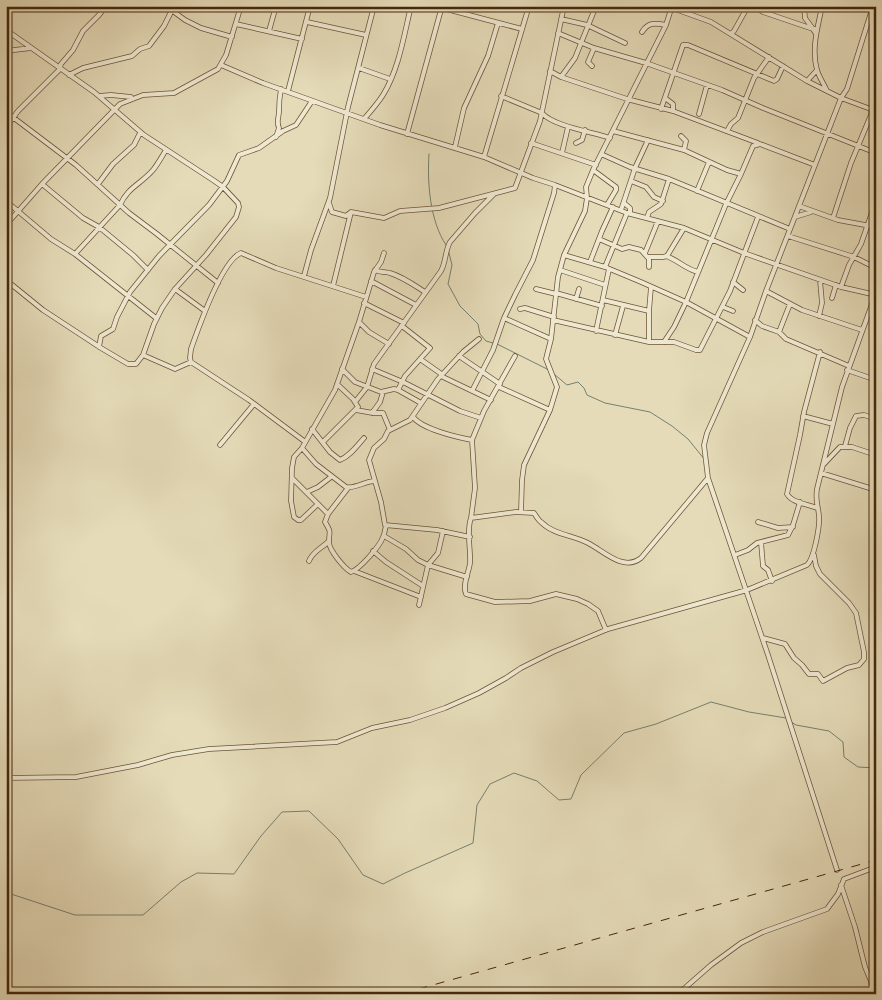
<svg xmlns="http://www.w3.org/2000/svg" width="882" height="1000" font-family="'IM FELL Great Primer',serif">
	<rect width="100%" height="100%" fill="#e5dbb8"/>
	<filter id="stains"><feTurbulence type="fractalNoise" baseFrequency=".004" numOctaves="4"/><feColorMatrix values="0 0 0 0 .2 0 0 0 0 .09 0 0 0 0 .02 0 0 0 .5 -.17"/></filter>
	<radialGradient id="worn" r=".72"><stop offset=".6" stop-color="#630" stop-opacity="0"/><stop offset="1" stop-color="#630" stop-opacity=".3"/></radialGradient>
	<g fill="none" stroke-linecap="round" stroke-linejoin="round">
		<path stroke="#768070" stroke-width="1" d="M429 154C427 183 430 221 446 245
			M448 249 452 265 448 284 460 306 478 324 480 334 486 341 493 343
			M497 344 549 370
			M554 374 567 385 578 382 584 388 587 395 605 403 650 412 672 426 688 439 705 460
			M791 722 796 725 829 731 843 742 844 757 858 767 876 768
			M6 887 8 893 75 915H143L181 882 197 873 234 874 261 836 282 812 309 811 338 839 363 875 383 884 405 873 473 843 477 805 490 784 514 773 537 781 559 800 571 799 581 775 624 733 656 724 711 702 749 712 786 718"/>
		<defs>
			<path id="minor" d="M166 6 185 20 201 28 232 37
				M435 6 522 29
				M667 6 711 22 807 81 841 98 876 111
				M753 6 763 12 813 29 816 34
				M804 6 805 18 813 29H815
				M822 6C818 27 811 48 817 70 819 77 824 84 827 91
				M561 19 587 25 625 43
				M307 22 366 35
				M236 24 302 39
				M6 30 94 92 144 135 213 180 223 187 238 203 239 207 236 217 206 255 175 289 162 308 154 324 143 355 136 364H128L101 348 43 310 6 280
				M269 31 276 6
				M642 32C648 22 655 23 666 25
				M558 33 594 48 646 63 722 90 763 108 876 153
				M731 34 734 31 748 6
				M6 51 31 48
				M221 65 263 83 380 125 484 157 533 178 555 185 627 213 684 228 744 253 841 287 876 295
				M592 66 588 62 594 48
				M359 68 390 79
				M550 71 561 77 627 99 673 111 758 143
				M69 75 83 68 132 56 140 49 149 46 164 26 174 6
				M561 77 575 58 596 6
				M807 81 817 70
				M288 91 310 6
				M99 96 111 95 131 97
				M501 96 542 113C553 126 592 132 610 138
				M665 98 673 104V111
				M661 109 683 45H688L774 81 777 79 783 66
				M6 112 76 165 129 213 157 234 218 283
				M699 114 707 85
				M364 119C371 111 378 103 383 95 399 69 404 35 411 6
				M6 128 18 111 59 70 61 64 73 50 83 31 99 15 106 6
				M613 131 684 150 727 170 741 174
				M727 131 731 124 738 118 754 78 769 57
				M407 134 442 6
				M681 136 686 141 684 150
				M276 137 279 128C276 121 279 118 279 111 279 101 279 99 281 89
				M531 143 596 165
				M576 143 582 140 585 130
				M455 147 464 108 488 56 498 23
				M562 153 568 127
				M601 154 630 167 669 179 790 229
				M484 157 529 6
				M593 170 616 187V190L607 205
				M631 181 646 187 654 197 663 201
				M42 184 83 218 99 227 133 255 148 270
				M98 184 113 164 134 145 140 133
				M697 191 709 162
				M6 201 51 239 75 254 156 318
				M329 203 332 212 346 216 351 212 384 218 400 211 439 208 515 188 540 121 564 6
				M624 203 630 208V214
				M799 206 838 220 876 227
				M621 210 635 168 648 140
				M795 217 811 212
				M647 218 649 212 661 204 669 179
				M833 218 851 163 873 110
				M6 225 42 184 120 104 143 95 174 93 218 69 226 55 241 6
				M788 236 854 257 876 268
				M599 239 622 249 629 247 641 250 649 259V267
				M645 253 658 221
				M75 254 120 205C128 187 141 184 153 170 158 164 162 156 166 150
				M564 255 605 267 641 282 686 302 750 337
				M666 256C678 260 685 269 698 272
				M648 257H663L667 256 684 228
				M590 262 602 231 613 207
				M605 267 627 213
				M375 270C380 273 384 271 390 273 403 277 414 285 425 292
				M560 270 605 285
				M304 276 311 250 330 198 348 107 374 6
				M371 281 416 305
				M733 282 743 290
				M333 286 351 212
				M841 287 849 265 861 244 876 201
				M175 289 205 311
				M536 289 556 294
				M766 291 802 310 862 330
				M556 293 602 306
				M832 298 836 285
				M576 299 579 289
				M603 300 649 311
				M364 303 404 323
				M723 307 733 311
				M520 309 525 308 554 317
				M819 316 822 303 820 280
				M504 318 551 339
				M553 320 649 342H674L696 350H700L730 291 758 217
				M755 320 762 326 779 332 786 339 849 366
				M359 322 369 332 389 344
				M596 331 609 269
				M779 332 790 304
				M615 335 623 306
				M649 342V311L651 287
				M664 342 674 327 686 302 726 204 741 174 753 146 760 144 815 165
				M99 347 101 336 113 329 117 317 130 292 159 256 209 205 227 181 239 155 259 148 283 131 296 125 312 101
				M143 355 175 369 191 362
				M459 356 500 384
				M420 359 440 373 443 377 491 400
				M342 369 355 382 381 392 394 389 398 390 421 403
				M372 369 403 382 460 411 481 418
				M847 370 876 380
				M499 387 550 410
				M398 390 405 376 430 348 402 326
				M472 391 493 350 504 318 515 295 533 260 554 193 555 185
				M355 402 367 387 374 364 441 271C446 262 445 251 450 242L475 213 494 194
				M356 410 373 413H383L390 430
				M372 413 380 402 383 392
				M803 416 833 424
				M413 417C422 429 456 437 472 440
				M312 429 330 452 340 460C350 456 357 446 364 438
				M304 441 249 400 191 362 190 358 191 349C198 329 222 260 241 253L276 268 366 297
				M323 442 358 407 353 399 337 384
				M220 445 254 404
				M845 446 850 428 856 416 864 415 876 419
				M302 448 316 464 346 487C355 489 365 481 375 481
				M824 464 840 447H852L876 455
				M821 473 876 490
				M292 478 328 514 348 488
				M307 492 318 487 331 477
				M318 504 301 520H298L294 517 291 501 292 468 294 457 302 448 335 390 359 322 374 272 381 262 384 253
				M817 508C808 504 792 503 787 494L800 435 804 412 820 352
				M521 512 522 480 524 465 550 410 557 387 546 359 551 339 558 277 564 255 585 211 587 198 586 187 593 170 666 25 672 6
				M328 514 325 522C332 534 329 530 329 542 329 550 344 568 351 572 360 569 380 546 383 537 385 533 385 529 386 525
				M471 518 475 488 472 440 484 411 515 356
				M758 522 778 528 793 527
				M384 536 406 549 418 560 428 565 467 577
				M470 537 437 530 385 525 381 502 369 460 374 448 384 439 388 431 410 420 438 379 463 352 479 339
				M761 542 763 566 768 570 772 581
				M373 551 386 562 423 586
				M735 555 748 550 757 543 788 535 793 525 800 502
				M309 561C312 552 322 548 329 541
				M354 571 421 597
				M419 605 428 565 438 553 443 531
				M606 630 598 611 588 604 577 599 556 594 530 601 495 602 466 594C462 585 469 572 470 563 471 549 466 531 471 518L516 512 534 513C536 516 538 520 541 522 554 535 573 535 588 543 604 551 623 572 641 558L708 478
				M763 638 785 644 794 658 802 665 809 674H818L823 681 847 668 859 665 864 659V652L856 613 849 603 820 574 816 566 814 555
				M6 778 76 777 138 765 172 755 209 749 337 742 372 728 410 720 445 708 479 693 506 678 521 668 553 652 608 629 747 590 807 565C814 559 820 526 819 516 818 504 815 501 817 489L842 387 876 293
				M837 870 768 655 708 478 704 445 707 433 750 337 766 291 841 98 847 89 873 6
				M841 885 855 927 865 967 876 993
				M414 994H424
				M678 994 711 965 741 943 763 932 827 909 838 894 844 879 876 867"/>
		</defs>
		<use href="#minor" stroke="#6d5437" stroke-width="5.5"/>
		<use href="#minor" stroke="#eee8d1" stroke-width="4"/>
		<path stroke="#45270c" stroke-width="1" stroke-dasharray="9 9" stroke-linecap="butt" d="M401 994 876 860"/>
	</g>
	<rect width="882" height="1000" fill="none" stroke="#e5dbb8" stroke-width="25"/>
	<rect x="8" y="8" width="867" height="985" fill="none" stroke="#45270c" stroke-width="2.5"/>
	<rect x="12" y="12" width="857" height="975" fill="none" stroke="#45270c"/>
	<rect width="100%" height="100%" filter="url(#stains)"/>
	<rect width="100%" height="100%" fill="url(#worn)"/>
</svg>
